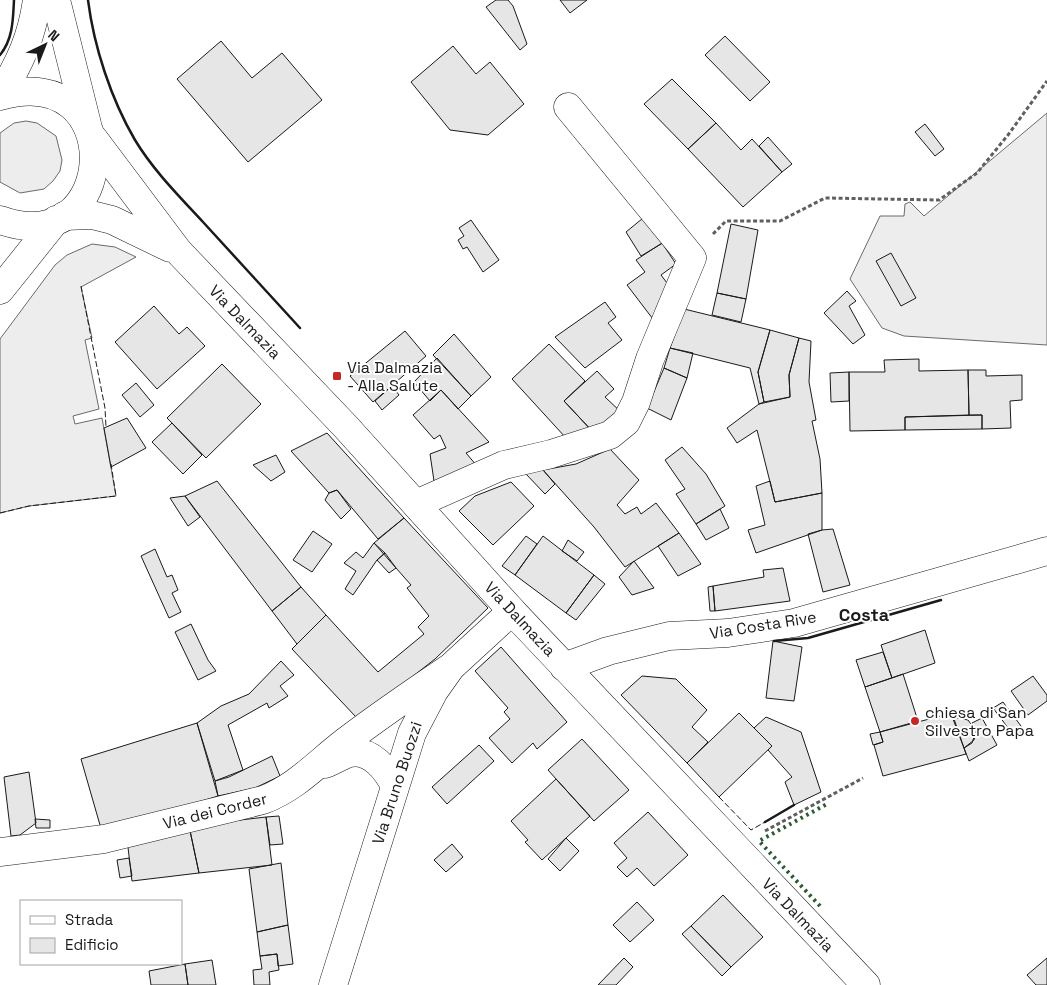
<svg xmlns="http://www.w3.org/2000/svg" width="1047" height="985" font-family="'Space Grotesk',sans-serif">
	<rect width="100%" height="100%" fill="#fff"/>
	<path fill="#ededed" stroke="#6a6a6a" d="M1047 113V345L904 336 882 328 850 279 880 216H904L905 204 910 202 924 216Z
		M26 121 37 123 56 136 62 160 60 171 53 181 44 189 20 193 0 182V133L14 123Z
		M92 244 115 247 136 257 81 287 92 338 85 340 99 409 73 416 75 424 102 418 116 496 29 506 0 513V339L55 265 67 255Z"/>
	<path fill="#e6e6e6" stroke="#1a1a1a" d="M496 0H508L513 6 527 44 520 50 486 7Z
		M560 0H587L570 13Z
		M725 36 770 82 750 101 705 55Z
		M221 41 252 78 282 53 322 100 248 162 177 79Z
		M453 46 476 74 490 62 524 104 488 135 450 130 411 82Z
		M672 79 716 123 688 149 644 104Z
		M716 123 741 150 752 139 782 172 743 207 688 149Z
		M925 124 944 149 935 156 915 132Z
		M768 137 792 164 782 172 759 146Z
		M648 214 666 241 641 256 626 232Z
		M471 220 499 260 483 272 467 247 463 249 458 240 464 236 459 228Z
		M731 224 758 230 746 299 717 293Z
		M662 243 676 264 661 275 673 291 659 327 627 285 645 272 636 260Z
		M891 253 916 298 901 306 876 261Z
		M847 291 856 301 849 306 865 335 853 344 824 313Z
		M717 293 746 299 741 322 712 315Z
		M605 302 616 317 608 323 622 340 585 368 555 337Z
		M154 306 179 334 187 327 205 346 157 389 115 342Z
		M684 309 770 330 758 372 764 402 759 404 750 368 670 348Z
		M770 330 799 338 789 375 790 397 764 402 758 372Z
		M405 331 426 356 373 402 350 376Z
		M454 334 491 377 471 396 433 355Z
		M799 338 811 341 809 382 816 420 812 421 820 459 822 493 775 502 757 430 737 443 727 428 759 404 790 397 789 375Z
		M549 344 585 381 564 401 593 432 566 438 512 379Z
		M670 348 693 353 687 378 664 368Z
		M437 358 471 396 458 409 441 390 430 401 414 382Z
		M919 359V371L968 370 969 415 905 417V430L850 431 849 372H885L884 360Z
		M222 364 261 404 206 458 167 418Z
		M664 368 687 378 671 420 647 408Z
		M968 370H986V376L1022 375V400L1010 401 1011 428 982 429V415H969Z
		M597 371 614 389 605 397 622 413 593 432 564 401Z
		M849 372V401L831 402 830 373Z
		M136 383 154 405 140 417 122 395Z
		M392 386 399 395 382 410 375 401Z
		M441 390 489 442 466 453 477 466 434 481 430 454 446 448 440 435 434 439 413 415Z
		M982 415V429L905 430V417Z
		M127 418 146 448 111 467 104 428Z
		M172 423 202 455 183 474 152 442Z
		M327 433 404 518 378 539 337 490 329 493 291 451Z
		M682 447 706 474 725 506 696 524 676 494 685 489 665 460Z
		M610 449 639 480 617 505 625 514 637 507 641 514 656 503 679 533 625 567 594 527 543 470 576 464Z
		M276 455 285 472 271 481 253 465Z
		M543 470 555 484 545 494 525 473Z
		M217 481 301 587 272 611 185 496Z
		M770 481 775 502 822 493V530L756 553 748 530 765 525 756 486Z
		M511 482 534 506 493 545 459 511 475 496Z
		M337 490 351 509 341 519 325 500 329 493Z
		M185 496 200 517 188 526 170 498Z
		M720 509 729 528 706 540 696 524Z
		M404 518 488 608 435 659 375 706 356 717 292 649 326 615 378 672 424 634 418 627 429 616 407 588 411 585 374 543Z
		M833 529 850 585 823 592 808 534 822 530Z
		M313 531 332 544 312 572 293 560Z
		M679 533 701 564 678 576 658 546Z
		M526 536 537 544 515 575 502 566Z
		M543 536 594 575 566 613 515 575Z
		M568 540 584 552 577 561 562 551Z
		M374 543 385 553 377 560 353 595 345 589 356 571 344 563 356 552 363 558Z
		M155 549 167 577 172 575 178 590 172 593 181 612 169 618 141 556Z
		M385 553 396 568 389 573 377 560Z
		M634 561 654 588 632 595 619 577Z
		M783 568 790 601 715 611 713 586 764 577 763 570Z
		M594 575 605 584 576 620 566 613Z
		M713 586 715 611H710L708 587Z
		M301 587 326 615 297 644 272 611Z
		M191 624 208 660 216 671 198 680 175 632Z
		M925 630 935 663 892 678 881 645Z
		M773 641 802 647 794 701 766 698Z
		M501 647 567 722 537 749 533 743 512 763 489 738 510 719 504 712 508 708 475 671Z
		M883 652 892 678 865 687 856 660Z
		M281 661 294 675 280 686 288 696 269 708 267 703 228 725 243 770 215 781 197 723 221 706 249 694Z
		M903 674 918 721 880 732 865 687Z
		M642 676 676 679 707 710 692 727 708 742 687 763 621 695Z
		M1033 676 1047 695V701L1028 715 1011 691Z
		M1003 702 1024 730 1015 737 993 708Z
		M739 713 772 746 719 797 687 763Z
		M952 713 966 754 883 776 874 745 883 742 880 732Z
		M766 717 801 732 821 792 794 805 785 782 792 777 768 750 772 746 754 728Z
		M958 718 968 720 976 731 972 743 964 748 953 719Z
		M982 718 997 745 969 761 964 748 974 740 976 731 972 723Z
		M197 723 218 796 102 832 81 759Z
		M880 732 883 742 873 745 870 734Z
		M582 739 629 790 594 821 548 770Z
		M479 745 494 761 447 804 432 787Z
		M272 756 280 776 255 788 218 796 215 781 229 777Z
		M29 772 36 823 20 835 11 836 4 777Z
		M556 779 590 816 542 860 525 842 528 840 511 821Z
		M648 812 688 855 654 886 637 868 627 877 617 867 627 858 614 843Z
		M279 816 283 844 270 845 266 817Z
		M266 817 272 865 199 873 189 826Z
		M35 819 50 820V828H36Z
		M189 826 199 873 132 881 127 839Z
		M566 838 579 851 560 871 548 859Z
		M452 844 463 857 446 872 434 860Z
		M129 858 132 876 120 878 117 860Z
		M281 863 288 925 257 932 249 869Z
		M723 895 763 937 731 967 691 926Z
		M637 902 654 920 630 942 613 925Z
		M288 925 293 964 278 966 277 954 260 956 257 932Z
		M691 926 731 967 722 976 682 934Z
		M277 954 279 970 269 972 270 985H254L253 970 262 969 260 956Z
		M624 958 633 967 616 985H598Z
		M1047 958V985H1036L1027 975Z
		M212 960 216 985H188L185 964Z
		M185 964 188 985H151L149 971Z"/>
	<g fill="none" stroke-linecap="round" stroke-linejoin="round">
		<defs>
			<path id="minor" d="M416 504 504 465 551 454 610 435 626 422 636 402 650 359 692 258 568 107
				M325 764C333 761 342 755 350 753 371 749 387 770 395 786
				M0 852 104 839 263 800C298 787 321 759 350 738 383 713 417 690 451 667
				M333 985 412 733 434 691 451 667 512 611"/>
			<path id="tertiary" d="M93 138 178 251 346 427 512 611 866 985
				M64 216 92 215 112 220 170 248
				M564 667 608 651 669 636 728 633 794 623 1047 551"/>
			<path id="primary" d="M56 0 87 124
				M0 94C20 64 32 36 37 0
				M0 96C130 59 120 263 0 220
				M0 290 56 220"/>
		</defs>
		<use href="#minor" stroke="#1a1a1a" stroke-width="29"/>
		<use href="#tertiary" stroke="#1a1a1a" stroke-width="29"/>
		<use href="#primary" stroke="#1a1a1a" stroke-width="29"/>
		<path stroke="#5f5f5f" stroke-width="3" stroke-dasharray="4 2.5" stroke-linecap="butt" d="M713 234 726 221H780L825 198 939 200 977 173 1008 135 1047 81
			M765 831 863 778"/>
		<use href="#minor" stroke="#fff" stroke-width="28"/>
		<use href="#tertiary" stroke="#fff" stroke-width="28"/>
		<use href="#primary" stroke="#fff" stroke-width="28"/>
		<path stroke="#2b5a34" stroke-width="4" stroke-dasharray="2.5 4" stroke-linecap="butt" d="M820 906 759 841 827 804"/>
		<path stroke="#1a1a1a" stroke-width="1" stroke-dasharray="6 2.5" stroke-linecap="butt" d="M81 286 105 408 106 427
			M0 513 29 506 116 496 111 464
			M719 797 751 830 765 822"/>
		<path stroke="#1a1a1a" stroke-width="2.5" d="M88 0C94 47 111 99 135 140 153 170 179 196 203 222 235 257 268 293 300 328
			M0 55C13 39 13 20 14 0
			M774 641 808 638 941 600
			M765 822 794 805"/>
	</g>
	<g fill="#c62828" stroke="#fff" stroke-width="2">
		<rect x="332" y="371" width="10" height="10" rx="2.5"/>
		<circle cx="915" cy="721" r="5"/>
	</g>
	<g text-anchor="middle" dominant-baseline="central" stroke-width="4" stroke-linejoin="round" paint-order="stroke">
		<g font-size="16" fill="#1a1a1a" stroke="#fff">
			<text transform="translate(245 322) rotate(46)">Via Dalmazia</text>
			<text transform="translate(520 619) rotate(47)">Via Dalmazia</text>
			<text transform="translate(763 625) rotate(-9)">Via Costa Rive</text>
			<text transform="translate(397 783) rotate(-72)">Via Bruno Buozzi</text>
			<text transform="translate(215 811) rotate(-14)">Via dei Corder</text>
			<text transform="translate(798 915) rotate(46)">Via Dalmazia</text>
		</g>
		<g font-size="16" fill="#1a1a1a" stroke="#fff" text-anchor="start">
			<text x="347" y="367">Via Dalmazia<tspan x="347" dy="18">- Alla Salute</tspan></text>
			<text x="925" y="712">chiesa di San<tspan x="925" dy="18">Silvestro Papa</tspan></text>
		</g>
		<g font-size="18" font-weight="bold" fill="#1a1a1a" stroke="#fff">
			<text x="864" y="614">Costa</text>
		</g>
	</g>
	<rect x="20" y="900" width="162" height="65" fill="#ffffff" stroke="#a3a3a3"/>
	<rect x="30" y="916" width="25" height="8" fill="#ffffff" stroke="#a3a3a3"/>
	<text x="65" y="925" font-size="15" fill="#1a1a1a">Strada</text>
	<rect x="30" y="938" width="25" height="15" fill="#e6e6e6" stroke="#a3a3a3"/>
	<text x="65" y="950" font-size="15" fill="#1a1a1a">Edificio</text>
	<g transform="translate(45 45) rotate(43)" stroke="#ffffff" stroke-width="4" paint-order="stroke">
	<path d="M0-4L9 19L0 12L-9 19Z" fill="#1a1a1a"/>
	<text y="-8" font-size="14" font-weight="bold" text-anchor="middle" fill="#1a1a1a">N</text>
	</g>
</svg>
